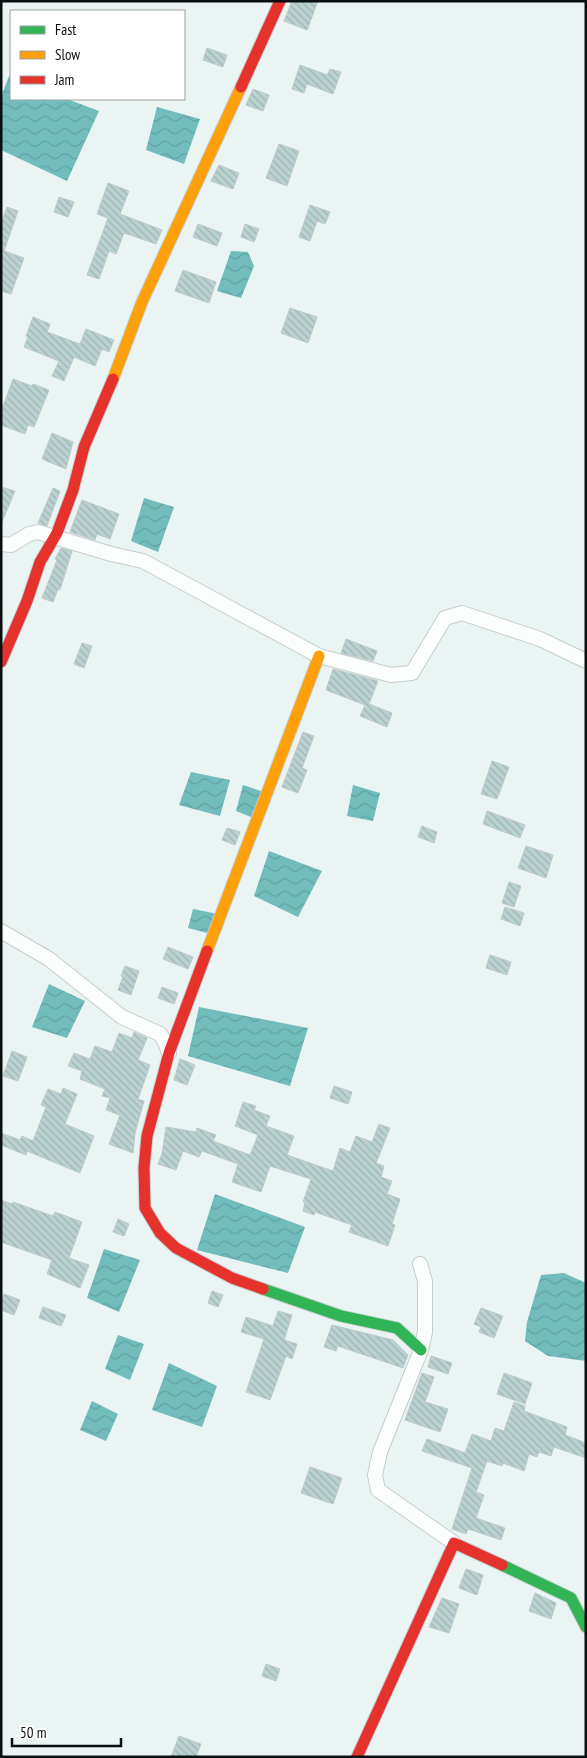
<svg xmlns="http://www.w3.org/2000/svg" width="587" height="1758" font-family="'PT Sans Narrow',sans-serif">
	<defs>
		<pattern id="water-waves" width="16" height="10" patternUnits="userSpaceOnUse" patternTransform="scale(1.25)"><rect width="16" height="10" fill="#72bdbc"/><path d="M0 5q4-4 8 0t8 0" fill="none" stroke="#61a1a1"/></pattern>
		<pattern id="building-back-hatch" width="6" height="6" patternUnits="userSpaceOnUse" patternTransform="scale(1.25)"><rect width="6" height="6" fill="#bad2d1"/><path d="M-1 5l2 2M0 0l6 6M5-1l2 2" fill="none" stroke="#9fb3b2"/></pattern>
	</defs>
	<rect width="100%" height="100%" fill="#e9f4f3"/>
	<path fill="url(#water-waves)" d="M9 76 11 77V99H67L99 111 67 181 1 150V97Z
		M157 107 200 119 184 164 146 150Z
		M231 251 248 252 254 266 241 298 217 291Z
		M144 498 174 507 158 552 131 541Z
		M191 772 230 780 220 816 179 805Z
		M243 785 264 792 256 819 236 811Z
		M353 785 380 793 373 821 347 816Z
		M269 851 322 871 298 917 254 896Z
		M193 909 218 914 211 934 188 928Z
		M49 984 85 1001 67 1038 32 1027Z
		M199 1007 308 1028 290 1086 188 1056Z
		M215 1194 305 1227 288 1273 197 1250Z
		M104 1249 140 1260 119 1312 87 1298Z
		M564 1273 586 1283V1361L548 1356 525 1341 527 1322 541 1275Z
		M118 1335 144 1344 130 1380 105 1369Z
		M169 1363 217 1386 202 1427 152 1410Z
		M92 1401 118 1414 106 1441 80 1430Z"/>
	<path fill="url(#building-back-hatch)" stroke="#c0c8c8" d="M292 1H318L307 30 284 21Z
		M207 48 227 55 223 67 203 60Z
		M300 65 327 75 330 69 341 72 333 94 307 84 304 93 292 89Z
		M253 89 269 95 263 111 246 105Z
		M279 144 299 151 287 186 266 178Z
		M219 165 239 173 233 189 211 181Z
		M108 183 129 191 120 214 162 230 156 244 124 233 116 254 109 251 99 279 87 275 108 218 97 214Z
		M59 197 74 202 68 217 54 212Z
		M310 205 330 212 325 224 317 221 310 241 299 237Z
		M7 207 18 211 4 251 24 258 11 294 1 291V224Z
		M198 224 222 233 217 246 193 237Z
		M245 224 259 229 254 242 241 237Z
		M183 270 216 282 209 303 175 291Z
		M290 308 317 317 308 343 281 333Z
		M33 317 50 324 47 332 80 344 86 329 114 340 109 352 102 349 95 366 74 357 64 381 52 376 59 361 24 347 28 337 26 336Z
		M13 379 32 386 33 384 49 390 34 427 28 425 25 434 1 425V412Z
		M52 433 73 442 66 469 42 459Z
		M1 487 15 491 2 522H1Z
		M53 488 60 491 47 526 38 523Z
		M82 500 119 514 110 539 97 534 95 540 70 532Z
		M61 548 72 551 60 590 58 589 53 602 42 598 57 560 55 559Z
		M346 639 377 651 373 661 341 653Z
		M82 643 92 646 84 668 74 664Z
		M333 669 378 681 369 704 392 713 387 727 360 716 365 705 326 690Z
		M303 732 314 736 302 768 307 770 298 793 282 787Z
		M492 761 509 767 497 799 481 794Z
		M487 811 525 825 520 838 483 824Z
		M422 826 437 832 434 843 418 837Z
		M227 828 240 832 235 845 222 840Z
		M526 846 553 855 546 878 518 868Z
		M509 882 521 886 514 907 502 903Z
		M505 907 524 913 520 926 501 919Z
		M168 947 193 957 188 969 163 959Z
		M490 955 511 962 507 975 486 968Z
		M125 966 139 971 131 995 118 990 123 977 121 976Z
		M162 987 178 993 174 1004 158 998Z
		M134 1032 147 1038 138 1060 150 1065 138 1099 144 1101 135 1133 133 1153 109 1144 120 1115 106 1110 110 1098 102 1096 105 1089 80 1079 82 1071 68 1066 74 1053 90 1059 95 1046 112 1052 119 1033 132 1038Z
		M12 1051 27 1057 18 1081 3 1076Z
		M180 1059 195 1065 187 1085 174 1080Z
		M334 1086 352 1092 348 1104 330 1098Z
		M63 1088 77 1094 65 1124 94 1136 80 1173 27 1151 26 1155 1 1145V1133L20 1140 22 1136 33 1141 46 1107 41 1105 48 1089 61 1094Z
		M243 1102 256 1106 254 1110 270 1116 266 1126 294 1136 287 1155 333 1171 340 1148 350 1152 356 1136 372 1142 379 1124 390 1128 376 1163 384 1166 381 1177 392 1181 387 1194 400 1199 392 1224 395 1225 388 1246 349 1232 352 1225 315 1212 314 1215 303 1211 305 1203 303 1202 311 1179 270 1166 261 1192 232 1182 238 1164 202 1151 199 1157 183 1151 176 1170 158 1164 162 1154 166 1127 196 1132 197 1128 216 1135 213 1141 250 1155 258 1135 235 1126Z
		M1 1200 12 1204 13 1202 53 1216 55 1212 82 1222 69 1258 89 1265 80 1288 47 1274 52 1260 1 1242Z
		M118 1219 129 1224 124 1236 113 1232Z
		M212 1291 223 1295 218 1307 208 1303Z
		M4 1294 20 1300 14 1315 1 1310V1301Z
		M43 1307 66 1315 61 1326 39 1318Z
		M481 1308 503 1316 494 1338 479 1332 481 1327 474 1324Z
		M278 1311 292 1315 284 1340 297 1344 292 1359 286 1356 270 1400 246 1392 264 1339 241 1332 246 1317 273 1326Z
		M332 1325 393 1340 408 1355 403 1368 338 1346 336 1351 324 1347Z
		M431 1356 452 1363 448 1374 428 1367Z
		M422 1373 434 1377 425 1402 448 1409 440 1432 405 1420Z
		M504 1373 532 1383 525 1404 497 1394Z
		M514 1402 525 1406 524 1411 567 1427 565 1435 586 1443V1458L554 1447 551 1456 539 1452 537 1457 529 1454 524 1471 503 1463 502 1466 487 1461 476 1492 484 1495 476 1518 505 1528 501 1540 468 1529 466 1534 452 1529 472 1468 422 1451 427 1439 465 1453 472 1434 491 1441 495 1428 504 1431Z
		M310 1467 342 1478 333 1504 301 1493Z
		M466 1569 483 1575 477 1595 459 1588Z
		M535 1593 556 1603 551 1619 529 1611Z
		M442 1598 459 1604 449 1633 429 1627Z
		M266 1664 280 1669 276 1681 262 1676Z
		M179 1736 201 1744 196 1757H171Z"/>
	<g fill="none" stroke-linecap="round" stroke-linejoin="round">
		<defs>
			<path id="street" d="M1 544 11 545 29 534 38 532 111 554 143 561 319 656 391 675 412 673 445 618 462 613 540 639 586 661
				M1 931 49 959 122 1017 160 1034 165 1042 169 1053
				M420 1264 425 1281V1332L421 1350 380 1452 375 1475 378 1490 454 1543"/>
			<path id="fast" d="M263 1289 341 1316 397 1328 421 1350
				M502 1565 571 1598 586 1627"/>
			<path id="slow" d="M113 379 142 302 241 87
				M207 951 319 656"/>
			<path id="jam" d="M241 87 280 1
				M1 662 27 601 40 562 57 533 73 490 84 447 113 379
				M207 951 169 1053 147 1136 144 1168 145 1208 160 1233 176 1248 232 1278 263 1289
				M357 1757 454 1543 502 1565"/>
		</defs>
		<use href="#street" stroke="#c5cecd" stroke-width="16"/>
		<use href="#fast" stroke="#c5cecd" stroke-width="13"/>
		<use href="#slow" stroke="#c5cecd" stroke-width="13"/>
		<use href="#jam" stroke="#c5cecd" stroke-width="13"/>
		<use href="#street" stroke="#fcfdfd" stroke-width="14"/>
		<use href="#fast" stroke="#30b455" stroke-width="11"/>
		<use href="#slow" stroke="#ff9f0a" stroke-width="11"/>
		<use href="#jam" stroke="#e5322d" stroke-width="11"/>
	</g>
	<rect width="587" height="1758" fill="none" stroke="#0a1010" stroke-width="5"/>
	<rect x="10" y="10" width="175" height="90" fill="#ffffff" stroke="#9d9f9f"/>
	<rect x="20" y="26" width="25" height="8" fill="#30b455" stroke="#9d9f9f"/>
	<text x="55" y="35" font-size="15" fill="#0a1010">Fast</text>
	<rect x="20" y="51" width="25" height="8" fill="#ff9f0a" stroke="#9d9f9f"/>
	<text x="55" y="60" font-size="15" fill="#0a1010">Slow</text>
	<rect x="20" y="76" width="25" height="8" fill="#e5322d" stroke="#9d9f9f"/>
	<text x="55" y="85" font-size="15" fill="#0a1010">Jam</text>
	<path d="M12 1738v8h109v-8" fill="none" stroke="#0a1010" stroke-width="2.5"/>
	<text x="20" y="1738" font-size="15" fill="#0a1010" stroke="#ffffff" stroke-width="4" paint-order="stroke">50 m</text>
</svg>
